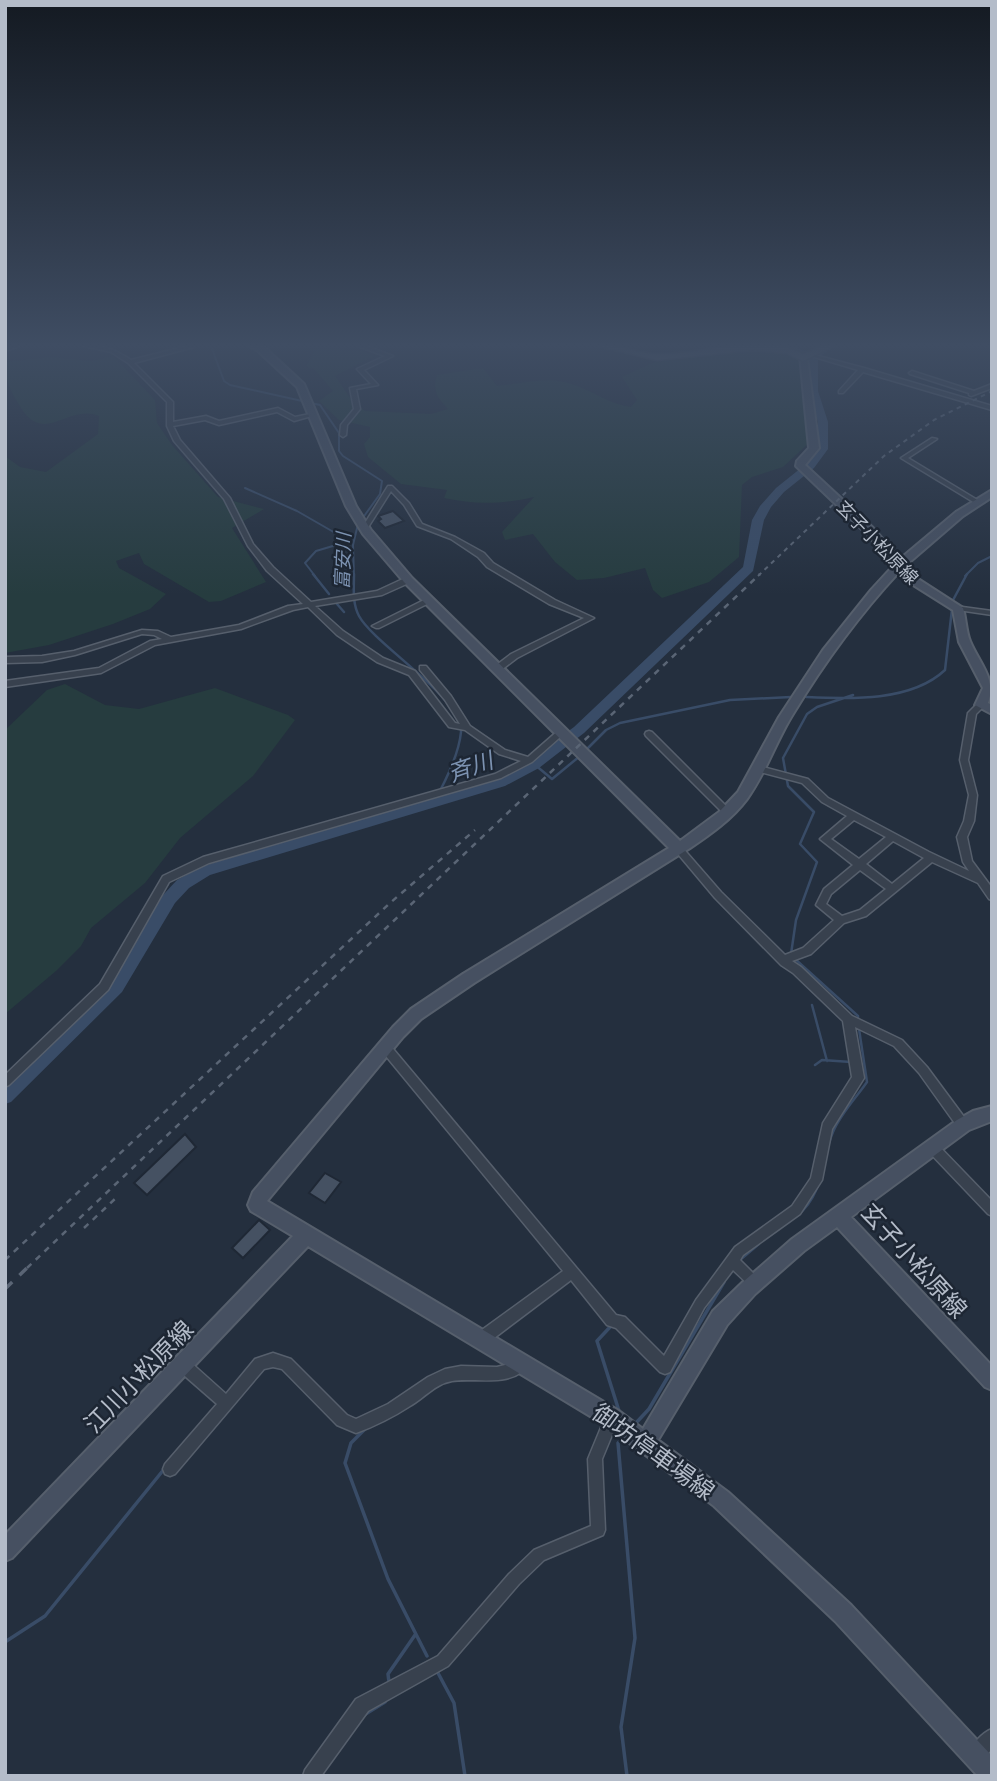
<svg xmlns="http://www.w3.org/2000/svg" width="997" height="1781" font-family="Lato,'Noto Sans JP',sans-serif">
	<rect width="100%" height="100%" fill="#242f3e"/>
	<path fill="#263c3f" d="M280 346H340L338 349 360 350 374 356 335 376 353 402 365 411 431 414 448 409C438 398 432 391 437 375L483 368 497 386C517 384 544 377 564 382 588 387 607 404 631 407L637 400 622 377 652 363 734 350 784 354 799 359 801 390 811 441 783 467 752 477 742 485 739 557 709 582 662 598 653 590 645 568 604 578 577 580 555 562 533 534 505 540 502 532 534 497C503 504 475 505 444 498L447 490 401 484 368 457 364 444 370 437V427L339 420 319 401 333 391 314 369 306 366 314 352 306 347 284 349Z
		M113 356 155 400 157 423 172 445 218 497 264 509 232 528 266 582 221 601 209 602 144 564 139 553 116 561 119 568 166 594 150 609 113 624 49 645 5 653V456L20 467 46 472 98 434 99 416C67 403 43 449 18 403 9 388 5 379 5 362L50 357 92 361Z
		M65 684 105 705 139 709 215 688 288 715 295 720 253 776 180 838 145 883 91 928 81 946 56 971 5 1014V730L47 690Z"/>
	<g fill="none" stroke-linecap="round" stroke-linejoin="round">
		<path stroke="#394c67" stroke-width="2" d="M211 346 224 381 230 385 320 405 339 433V451L343 456 382 481 380 494 362 519
			M813 360 833 346
			M245 488 297 511 344 538 343 543 316 551 305 563 315 576
			M354 576 353 545 358 524
			M965 576 978 563 992 556"/>
		<path stroke="#394c67" stroke-width="2.5" d="M313 574 329 594
			M354 574C354 588 352 603 359 616 375 645 463 698 461 732 459 753 444 784 434 802
			M952 602 967 574
			M337 604 344 612
			M806 697C850 699 911 702 945 670L952 609
			M587 749 606 730 620 723 730 700 791 697
			M534 764 552 779 580 756
			M791 954 796 920 817 862 800 844 814 812 788 786 783 758 807 714 817 707 853 695
			M795 959 858 1016V1022
			M812 1005 827 1061
			M815 1065 822 1060 851 1062
			M798 1215C825 1192 820 1162 833 1132 841 1113 856 1098 867 1082L859 1029
			M740 1260 759 1244"/>
		<path stroke="#394c67" stroke-width="3.5" d="M611 1326 597 1341 619 1411
			M635 1424 649 1409 724 1282
			M365 1429 351 1443 345 1463 388 1579 427 1656
			M624 1437 618 1443 635 1638 621 1727 627 1776
			M5 1642 45 1616 165 1468
			M438 1673 454 1703 465 1776
			M389 1682 388 1674 415 1635
			M364 1715 385 1702"/>
		<path fill="#394c67" fill-rule="evenodd" d="M763 346C783 344 804 346 818 360V391L828 422V449L814 468 784 492 771 507 764 520 753 571 584 733 539 768 505 786 210 875 189 888 175 903 122 992 11 1102 5 1104V1084L110 982 163 895 177 880 200 867 495 778 529 760 574 727 743 567 752 520 760 506 776 488 806 464 818 449V422L808 391V361L800 354Z"/>
	</g>
	<path fill="#455162" stroke="#1f2835" stroke-width="2" d="M393 511 404 521 385 528 378 521 381 519 378 516Z
		M185 1134 196 1147 147 1195 134 1183Z
		M325 1173 341 1182 325 1203 309 1193Z
		M259 1220 270 1230 243 1258 232 1248Z"/>
	<g fill="none" stroke-linecap="round" stroke-linejoin="round">
		<defs>
			<path id="street" d="M11 346H19L5 351V347Z
				M84 346C103 344 115 350 131 360L187 346H194V347L134 363 173 402V422L206 416 219 421 278 408 295 417 315 413V415L294 421 277 412 219 425 205 420 173 426 180 440 230 498 253 544 273 567 311 602 377 591 405 578H411V582L382 595 315 606 343 631 383 658 415 671 455 723 460 724 445 700 420 670V666H426L451 696 470 726 505 750 528 757 560 729 563 728 567 731 532 762 501 778 209 863 169 882 108 990 9 1085 5 1087V1075L100 984 163 876 203 857 495 774 521 761 499 754 465 730 449 727 409 675 377 662 337 635 308 607 293 610 241 629 155 645 101 673 5 687V681L99 668 150 641 162 639 154 635 142 634 75 655 42 662 5 663V657L42 656 74 651 142 630 158 631 171 637 239 625 288 606 303 604 267 571 248 546 224 499 174 441 167 426V402L128 363 111 352Z
				M360 346H366L393 356 364 370 378 385 356 389 360 409 347 425 346 435 343 437 340 435 341 425 354 409 350 388 371 384 357 369 385 356 360 347Z
				M811 354 864 368 992 406V410L863 372 843 393H839V391L858 370 811 356Z
				M912 371 974 391 992 384V388L971 396 969 395V393L910 374 909 373Z
				M932 438 937 439 908 458 979 501V503H975L901 458Z
				M388 486H392L409 503 422 524 455 537 484 553 493 563 555 600 594 618 517 658 500 671H494V667L511 654 584 618 549 604 487 567 478 557 451 539 417 526 404 505 391 491 367 529H363L362 528Z
				M426 599H429L433 601 379 628H376L372 626Z
				M955 606 992 611V615L958 610 954 608Z
				M981 702 985 705 976 714 968 760 977 795 974 821 967 837 972 861 992 888V900L989 899 978 883 932 862 866 916 844 923 811 954 792 961 801 967 852 1016 902 1040 927 1067 967 1121 969 1125 967 1129 963 1130 959 1129 919 1073 894 1046 855 1027 864 1078 832 1129 822 1180 800 1214 743 1255 740 1260 759 1279 761 1283 759 1287 755 1289 751 1287 733 1270 704 1308 670 1372 665 1374 660 1372 616 1328 607 1325 571 1280 485 1345 480 1346 475 1345 474 1340 475 1335 563 1271 381 1050 380 1047 381 1044 385 1042 389 1044 616 1315 625 1317 664 1356 696 1300 735 1247 792 1206 811 1178 823 1123 852 1077 843 1021 793 973 781 965 715 898 673 848 678 845 681 846 721 892 785 955 803 948 834 920 816 905 824 889 853 865 820 839 847 816 822 802 802 783 756 771 755 769 756 767 759 766 808 779 828 798 929 852 969 871 963 862 957 837 964 821 969 795 960 760 968 713 978 703ZM854 820 886 837 859 859 831 839ZM893 841 924 858 892 884 866 864ZM860 870 886 889 860 910 842 916 826 904 831 894Z
				M649 731 652 732 732 812 730 814H724L646 736 645 734 646 732Z
				M932 1142 936 1143 992 1201V1216L988 1214 928 1151 926 1147 928 1143Z
				M273 1353 291 1359 347 1415 356 1419 388 1404 428 1377 445 1369 461 1366 497 1367 509 1364 521 1356 526 1358 528 1363C516 1389 474 1377 452 1381 435 1384 424 1398 410 1406 393 1417 375 1426 356 1433L337 1425 282 1369 273 1367 264 1369 175 1474 170 1476 165 1474 163 1469 165 1464 217 1404 178 1370 176 1365 178 1360 183 1358 188 1360 226 1394 255 1359Z
				M612 1411 617 1413 619 1418 602 1459 605 1530 603 1535 544 1560 519 1584 448 1666 368 1711 321 1776H303L305 1770 356 1699 438 1656 509 1574 534 1550 591 1526 588 1459 607 1413Z
				M992 1729V1749L981 1761 975 1763 969 1761 967 1755C971 1745 982 1733 992 1729Z"/>
			<path id="secondary" d="M250 346 264 347 304 384 356 506 371 530 412 578 680 841 719 812 738 792 779 717 823 650 871 590 894 565 865 532 796 466 797 461 809 448 800 356 807 358 819 448 805 465 873 528 900 559 956 512 992 490V497L963 516 905 566 915 577 963 608C966 619 966 631 970 641 979 663 997 679 988 703L992 705V714L975 705 983 688 959 642 953 610 907 581 899 572C859 615 824 663 793 714 776 741 766 773 747 799 732 819 711 834 690 848L474 983 421 1019 403 1037 267 1201 619 1411 643 1429 713 1311 743 1282 792 1239 957 1120 973 1111 992 1106V1121L969 1130 851 1217 992 1366V1390L985 1387 837 1227 804 1251 755 1294 727 1325 658 1440 728 1492 851 1605 992 1756V1776H978L835 1621 714 1506 605 1425 308 1246 12 1558 5 1561V1535L293 1236 251 1211 248 1205 253 1192 393 1027 411 1009 463 974 669 848 404 582 363 534 346 506 297 387 258 351Z"/>
			<path id="primary" d="M599 346C619 344 638 354 658 354 706 355 758 332 803 354L823 346H834L803 361 786 353 752 350 657 360Z"/>
		</defs>
		<use href="#street" stroke="#565f6c" stroke-width="3"/>
		<use href="#secondary" stroke="#565f6c" stroke-width="4"/>
		<use href="#primary" stroke="#414a57" stroke-width="3"/>
		<use href="#street" fill="#38414e" fill-rule="evenodd"/>
		<use href="#secondary" fill="#465061" fill-rule="evenodd"/>
		<use href="#primary" fill="#56606e" fill-rule="evenodd"/>
		<path stroke="#5a6575" stroke-width="2" stroke-dasharray="4.5 4.5" stroke-linecap="butt" d="M758 576 884 456 934 420 992 391"/>
		<path stroke="#5a6575" stroke-width="2.5" stroke-dasharray="6 6" stroke-linecap="butt" d="M84 1228 116 1198
			M5 1260 390 903 475 830
			M27 1268 760 574"/>
		<path stroke="#5a6575" stroke-width="3.5" stroke-dasharray="10 10" stroke-linecap="butt" d="M5 1289 29 1266"/>
	</g>
	<linearGradient id="sky" x2="0" y2="1"><stop stop-color="#141a22"/><stop offset="0.58" stop-color="#3f4d63"/><stop offset="1" stop-color="#3f4d63" stop-opacity="0"/></linearGradient>
	<rect width="997" height="595" fill="url(#sky)"/>
	<g text-anchor="middle" dominant-baseline="central" stroke-width="5" stroke-linejoin="round" paint-order="stroke">
		<g font-size="18" fill="#b4bcc9" stroke="#1d2633">
			<text transform="translate(878 542) rotate(46)">玄子小松原線</text>
		</g>
		<g font-size="19" font-style="italic" fill="#7c92b1" stroke="#1d2633">
			<text transform="translate(342 561) rotate(-88)">富安川</text>
		</g>
		<g font-size="23" font-style="italic" fill="#7c92b1" stroke="#1d2633">
			<text transform="translate(470 766) rotate(-19)">斉川</text>
		</g>
		<g font-size="24" fill="#b4bcc9" stroke="#1d2633">
			<text transform="translate(915 1260) rotate(48)">玄子小松原線</text>
			<text transform="translate(138 1376) rotate(-46)">江川小松原線</text>
			<text transform="translate(654 1451) rotate(36)">御坊停車場線</text>
		</g>
	</g>
	<rect width="997" height="1781" fill="none" stroke="#b4bcc9" stroke-width="14"/>
</svg>
